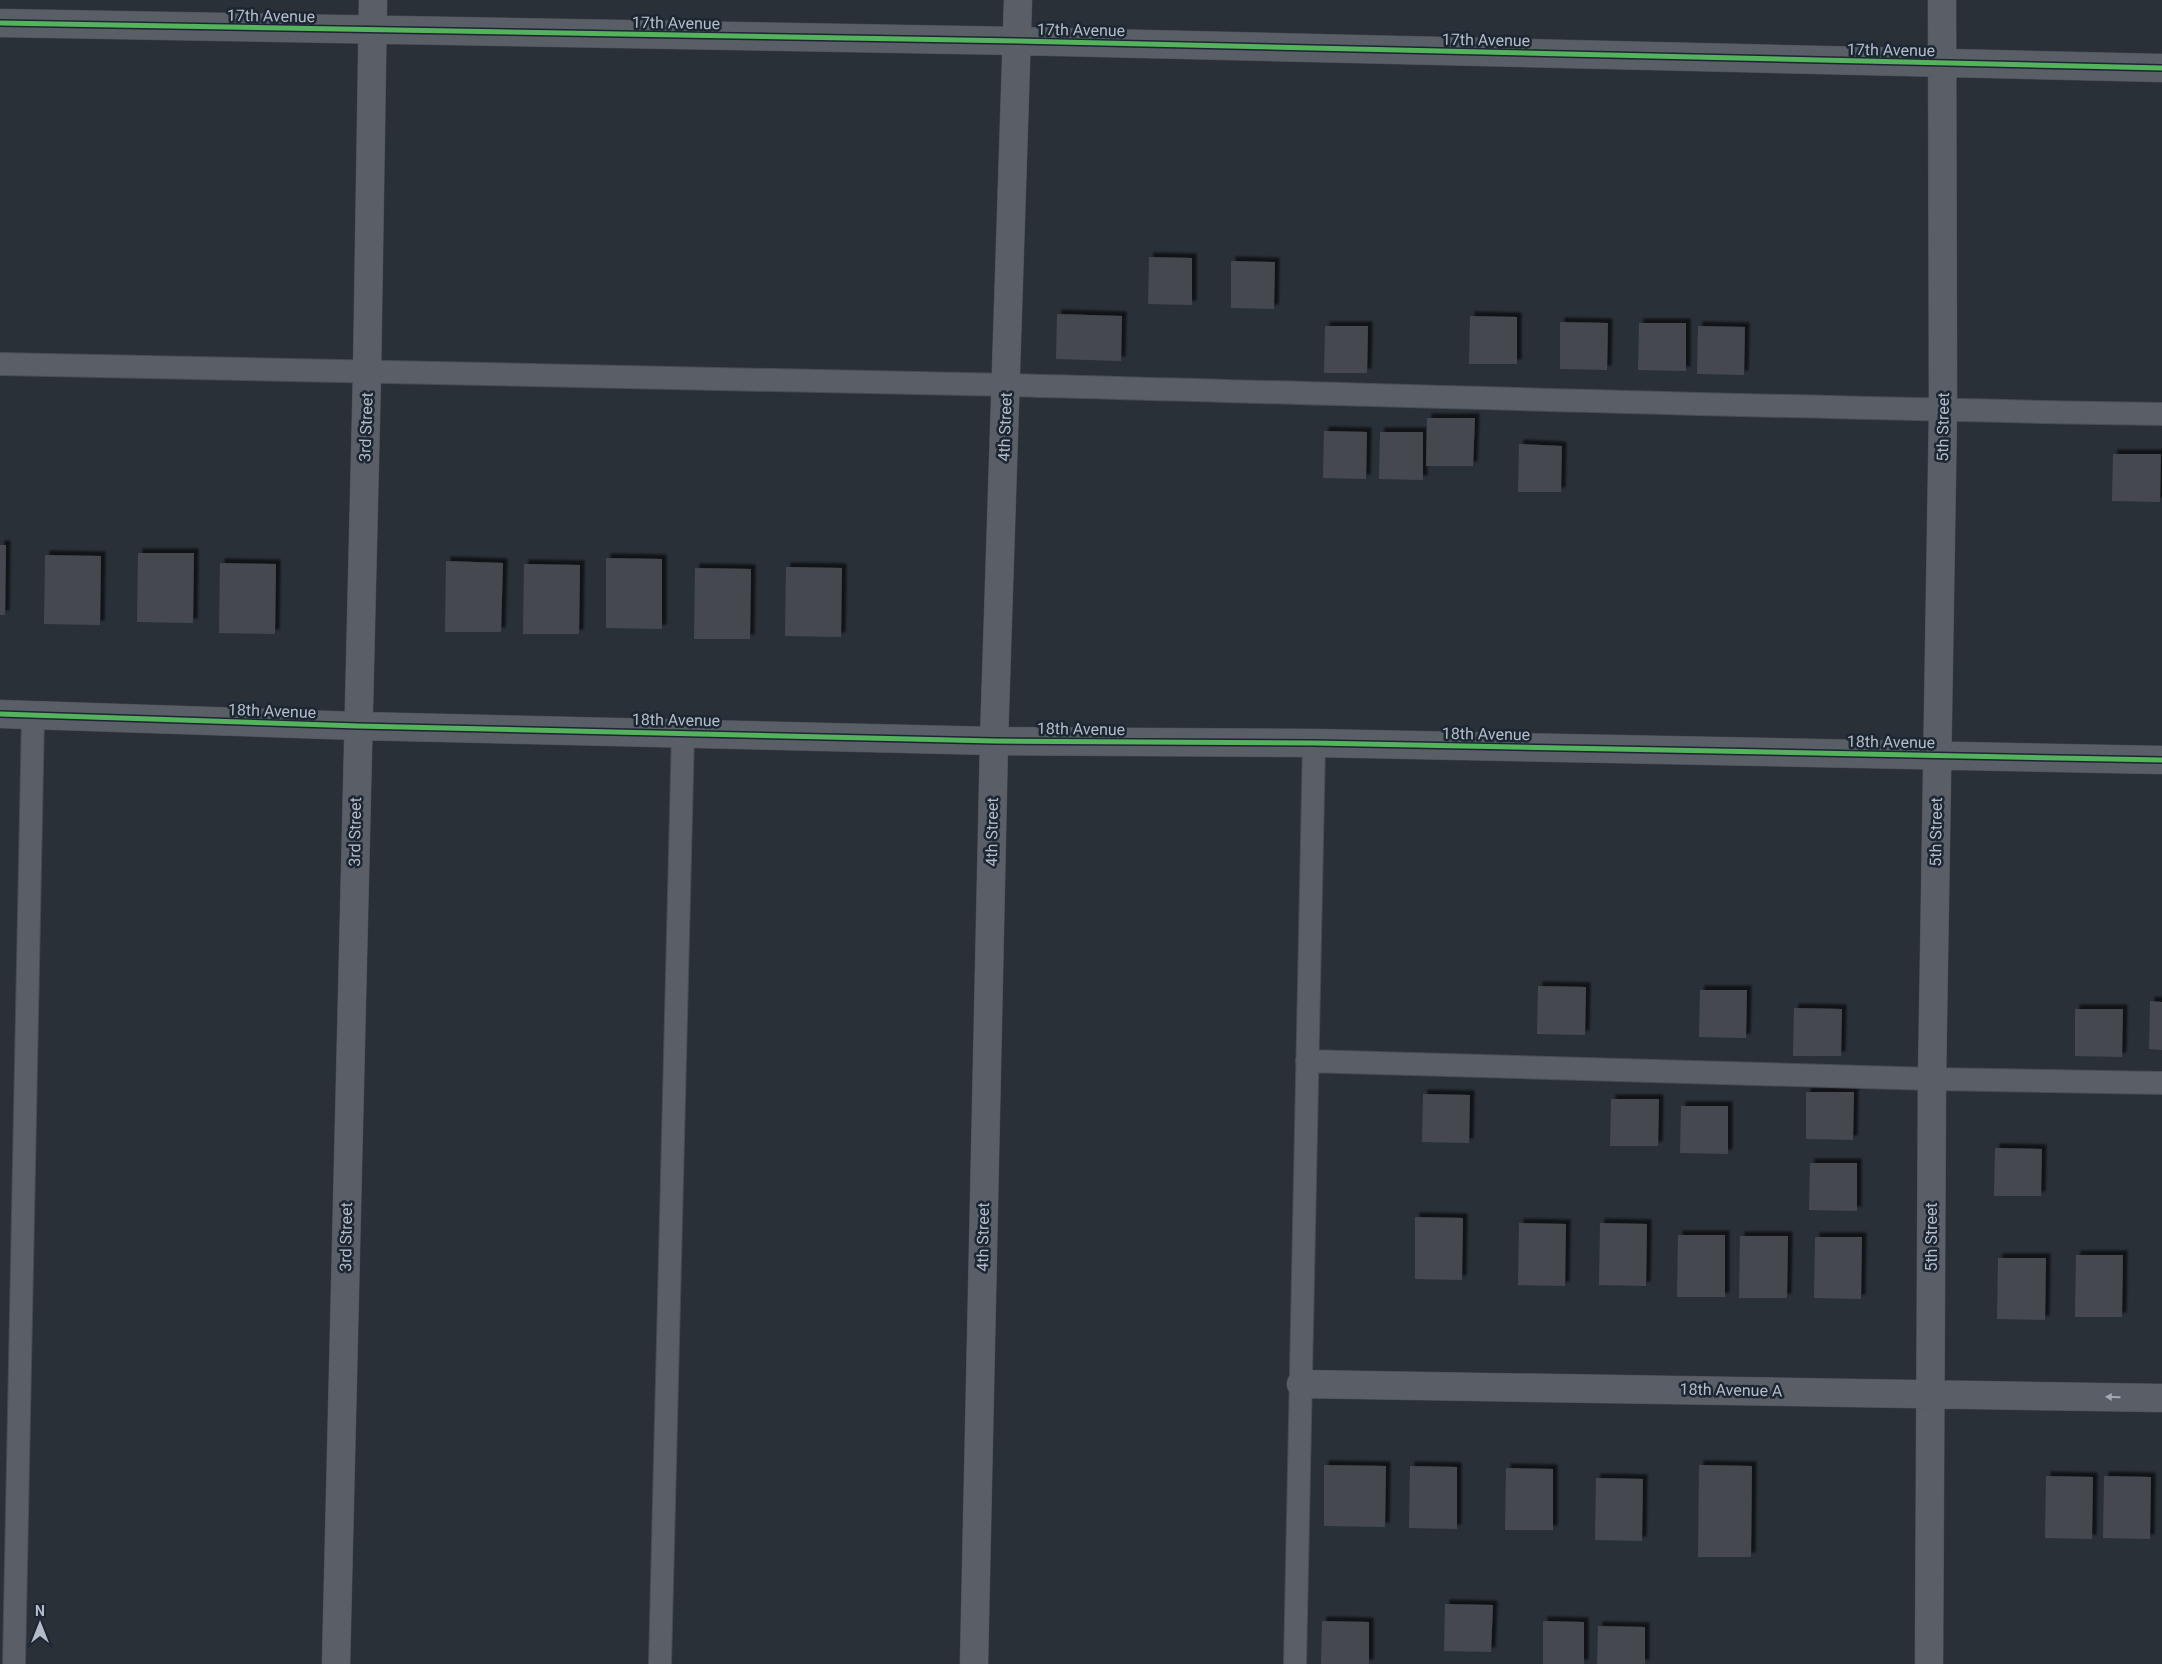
<svg xmlns="http://www.w3.org/2000/svg" width="2162" height="1664" font-family="Roboto,sans-serif">
	<defs>
		<filter id="shadow"><feDropShadow dx="4.5" dy="-4.5" stdDeviation="1" flood-color="#0009"/></filter>
	</defs>
	<rect width="100%" height="100%" fill="#2a3038"/>
	<path fill="#444950" filter="url(#shadow)" d="M1149 257 1192 258V305L1148 304Z
		M1231 261 1275 262 1274 309 1231 308Z
		M1057 314 1122 316 1121 361 1056 359Z
		M1470 316 1517 317V364H1469Z
		M1560 322 1608 323 1607 370 1560 369Z
		M1639 323H1686V371L1638 370Z
		M1325 326H1368L1367 373H1324Z
		M1698 326 1745 327 1744 375 1697 374Z
		M1427 418H1475L1473 466H1426Z
		M1324 431 1367 432 1366 479 1323 478Z
		M1380 432H1423V480L1379 479Z
		M1519 444 1562 446 1561 492H1518Z
		M2113 454H2161L2160 502 2112 501Z
		M0 545H6L5 615H0Z
		M138 553H194L193 623 137 622Z
		M45 555 101 556 100 625 44 624Z
		M606 558 662 559V629L606 628Z
		M446 561 503 563 501 632H445Z
		M220 563 276 564 275 634 219 633Z
		M524 564 580 565 579 634H523Z
		M786 567 842 568 841 637 785 636Z
		M695 568 751 569 750 639H694Z
		M1538 986 1586 987 1585 1035 1537 1034Z
		M1700 990H1747L1746 1038 1699 1037Z
		M2150 1001 2162 1002V1050L2149 1049Z
		M1794 1008 1842 1009 1841 1056H1793Z
		M2075 1009H2123L2122 1057 2075 1056Z
		M1806 1092H1854L1853 1140 1806 1139Z
		M1423 1094 1470 1095 1469 1143 1422 1142Z
		M1611 1099H1659L1658 1146H1610Z
		M1681 1106H1728V1154L1680 1153Z
		M1995 1148 2042 1149 2041 1196H1994Z
		M1810 1163H1857V1211L1809 1210Z
		M1415 1217 1463 1218 1462 1280 1415 1279Z
		M1519 1223 1566 1224 1565 1286 1518 1285Z
		M1600 1223 1647 1224 1646 1286 1599 1285Z
		M1678 1235H1725V1297H1677Z
		M1740 1236H1788L1787 1298H1739Z
		M1815 1237H1862L1861 1299 1814 1298Z
		M2076 1255H2123L2122 1317H2075Z
		M1998 1258H2046L2045 1320 1997 1319Z
		M1324 1465 1386 1466 1385 1527 1324 1526Z
		M1699 1465 1752 1466 1751 1557H1698Z
		M1410 1466 1457 1467V1529L1409 1528Z
		M1506 1468 1553 1469V1530H1505Z
		M2046 1476 2093 1477 2092 1539 2045 1538Z
		M2104 1476 2151 1477 2150 1539 2103 1538Z
		M1596 1478 1643 1479 1642 1541 1595 1540Z
		M1445 1604 1493 1605 1491 1652 1444 1651Z
		M1322 1621 1369 1622V1664H1321Z
		M1543 1621 1584 1622V1664H1543Z
		M1598 1626 1645 1627V1664H1597Z"/>
	<g fill="none" stroke-linecap="round" stroke-linejoin="round">
		<defs>
			<path id="service" d="M0 364C337 373 674 377 1010 385 1394 395 1778 408 2162 414
				M1307 1061 1932 1079 2162 1083
				M14 1664 33 715
				M660 1664 683 733
				M1295 1664 1314 743"/>
			<path id="minor" d="M0 23 1018 41 2162 68
				M0 714 358 726 994 741 1314 743 2162 760
				M1301 1384 2162 1398
				M336 1664 367 374 373 0
				M974 1664 994 741 1018 0
				M1929 1664 1932 1079 1943 411 1942 0"/>
		</defs>
		<use href="#service" stroke="#484c53" stroke-width="24"/>
		<use href="#minor" stroke="#484c53" stroke-width="29"/>
		<use href="#service" stroke="#5a5e66" stroke-width="22"/>
		<use href="#minor" stroke="#5a5e66" stroke-width="28"/>
		<defs>
			<path id="cycleway" d="M0 23 1018 41 2162 68
				M0 714 358 726 994 741 1314 743 2162 760"/>
		</defs>
		<use href="#cycleway" stroke="#1d2633" stroke-width="8"/>
		<use href="#cycleway" stroke="#56b35d" stroke-width="5"/>
	</g>
	<defs><path id="oneway-solid" d="M-6-.8H1V-3.2L6.5 0L1 3.2V.8H-6Z" transform="scale(1.25)"/></defs>
	<use fill="#a2a9b5" href="#oneway-solid" transform="translate(2113 1397) rotate(-179)"/>
	<g text-anchor="middle" dominant-baseline="central" stroke-width="5" stroke-linejoin="round" paint-order="stroke">
		<g font-size="16" fill="#b4bcc9" stroke="#1d2633">
			<text transform="translate(271 16) rotate(1)">17th Avenue</text>
			<text transform="translate(676 23) rotate(1)">17th Avenue</text>
			<text transform="translate(1081 30) rotate(1)">17th Avenue</text>
			<text transform="translate(1486 40) rotate(1)">17th Avenue</text>
			<text transform="translate(1891 50) rotate(1)">17th Avenue</text>
			<text transform="translate(366 427) rotate(-88)">3rd Street</text>
			<text transform="translate(1005 427) rotate(-88)">4th Street</text>
			<text transform="translate(1943 427) rotate(-89)">5th Street</text>
			<text transform="translate(272 711) rotate(2)">18th Avenue</text>
			<text transform="translate(676 720) rotate(1)">18th Avenue</text>
			<text transform="translate(1081 729) rotate(1)">18th Avenue</text>
			<text transform="translate(1486 734) rotate(1)">18th Avenue</text>
			<text transform="translate(1891 742) rotate(1)">18th Avenue</text>
			<text transform="translate(355 832) rotate(-89)">3rd Street</text>
			<text transform="translate(992 832) rotate(-89)">4th Street</text>
			<text transform="translate(1936 832) rotate(-89)">5th Street</text>
			<text transform="translate(346 1237) rotate(-89)">3rd Street</text>
			<text transform="translate(983 1237) rotate(-89)">4th Street</text>
			<text transform="translate(1931 1237) rotate(-90)">5th Street</text>
			<text transform="translate(1731 1390) rotate(1)">18th Avenue A</text>
		</g>
	</g>
	<g transform="translate(40 1624)" stroke="#1d2633" stroke-width="4" paint-order="stroke">
	<path d="M0-4L9 19L0 12L-9 19Z" fill="#b4bcc9"/>
	<text y="-8" font-size="14" font-weight="bold" text-anchor="middle" fill="#b4bcc9">N</text>
	</g>
</svg>
